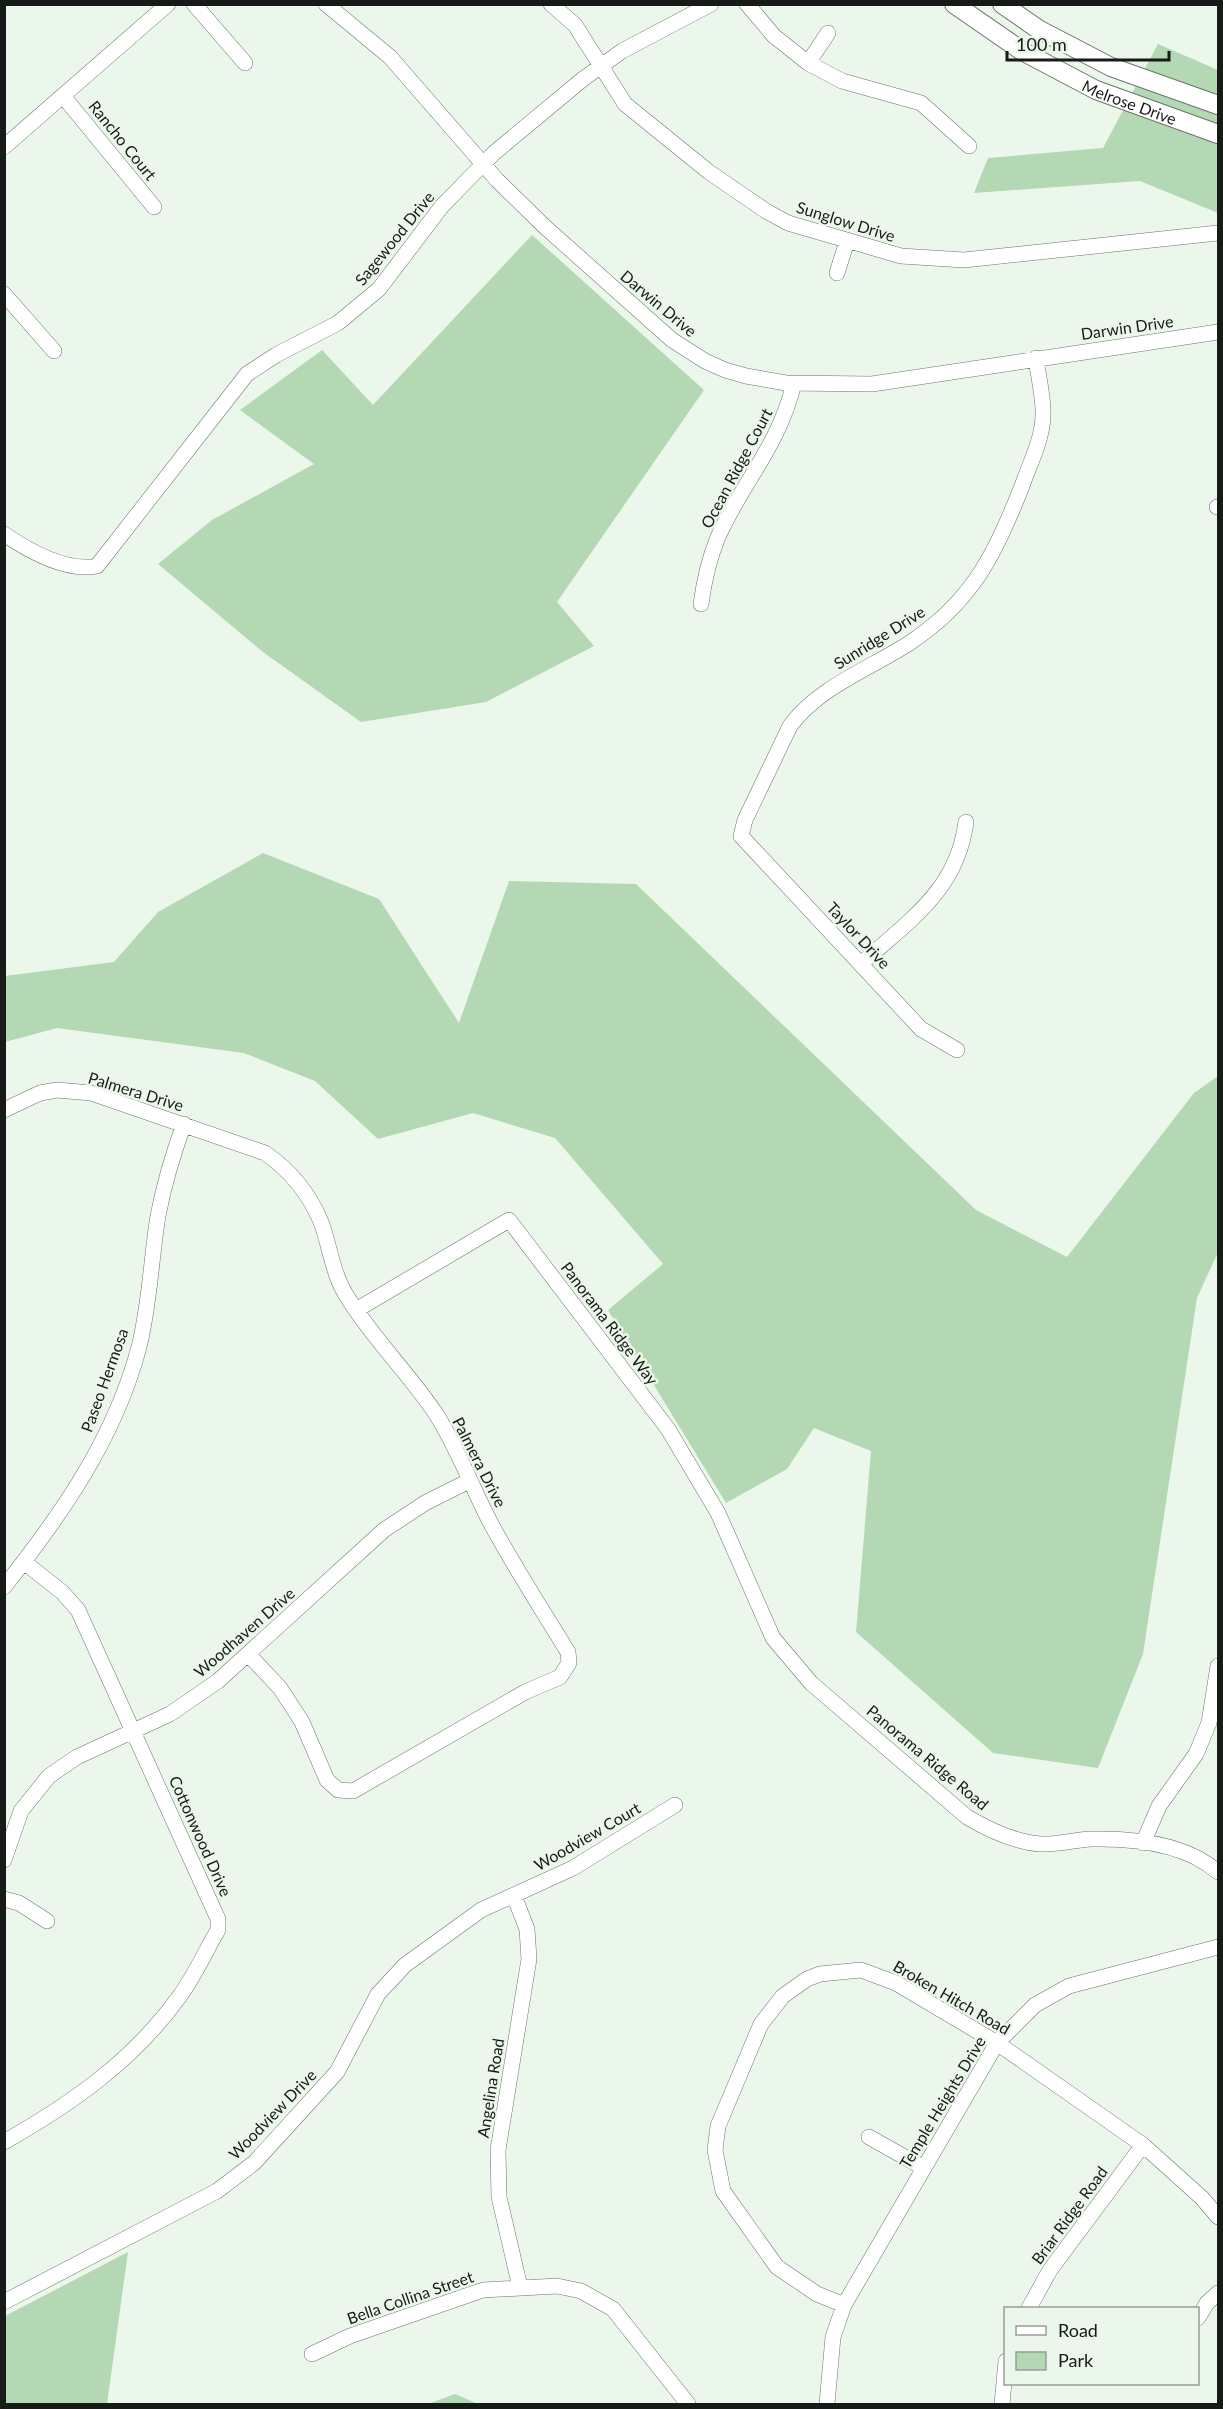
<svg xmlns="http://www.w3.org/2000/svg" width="1223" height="2409" font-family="Lato,sans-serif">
	<rect width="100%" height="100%" fill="#ecf7ec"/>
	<path fill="#b3d8b3" d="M1158 44 1218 70V213L1140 181 974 193 988 158 1103 148Z
		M532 235 704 390 557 602 594 646 486 702 361 722 263 652 158 564 212 520 314 464 240 410 322 350 373 405Z
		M263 853 379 899 459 1023 509 881 636 884 976 1210 1067 1257 1194 1093 1218 1076V1252L1197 1298 1143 1654 1098 1768 993 1753 856 1632 871 1451 814 1428 787 1469 726 1503 608 1310 663 1264 555 1138 473 1113 378 1139 315 1081 244 1053 57 1028 5 1042V976L114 962 158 912Z
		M128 2252 107 2404H5V2316Z
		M455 2394 478 2404H428Z"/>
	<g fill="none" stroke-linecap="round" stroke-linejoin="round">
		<defs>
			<path id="minor" d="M194 4 245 63
				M326 4 390 57 497 180 544 226 672 340 705 361 725 370 746 376 786 383 872 384 1218 332
				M551 4 575 25 625 104 709 172 766 211 788 223 901 256 964 260 1218 233
				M747 4 774 36 808 63 842 81 921 103 969 146
				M808 63 828 33
				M63 96 154 207
				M4 147 168 4
				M837 273 847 241
				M4 294 54 351
				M1217 507H1218
				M4 534C29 551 67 572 97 566L247 374 276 355 338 323 379 289 442 206 494 153 583 79 622 51 711 4
				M701 604C704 581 709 559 718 537 743 481 779 446 794 383
				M861 964C909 920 957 891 966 822
				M957 1050 921 1029 741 836 745 820 790 726C819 687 867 670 908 644 972 602 995 555 1022 486 1030 463 1042 441 1043 416 1044 398 1038 376 1036 358
				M4 1110 40 1093 57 1090 91 1093 265 1153C291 1171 309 1193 321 1222 330 1246 332 1272 346 1295 372 1338 408 1372 436 1414 457 1447 471 1485 489 1520 513 1565 541 1608 568 1652L569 1663 560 1677 525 1692 353 1791 338 1790 327 1780 302 1722 280 1688 248 1654
				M356 1310 509 1220 668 1429 718 1513 773 1638 811 1683 967 1817C989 1830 1014 1842 1040 1844 1058 1845 1074 1840 1091 1839 1134 1838 1186 1844 1218 1872
				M4 1587C62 1514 115 1438 139 1347 150 1303 151 1259 158 1216 164 1184 173 1154 184 1124
				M1143 1843 1159 1806 1196 1754 1209 1723 1218 1666
				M4 1860 21 1811 49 1776 77 1757 170 1714 218 1681 384 1530 425 1503 469 1481
				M514 1896 527 1929 529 1959 498 2150 499 2197 520 2287
				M4 1899 19 1903 47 1921
				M869 2137 924 2168
				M4 2142C71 2104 133 2061 179 1997 194 1977 205 1952 218 1930V1919L78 1610 62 1592 24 1562
				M4 2302 217 2191 254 2163 337 2072 378 1994 405 1965 481 1910 573 1868 675 1805
				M844 2305 817 2294 777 2267 723 2191 715 2150 718 2126 761 2024 783 1996 807 1979 820 1974 861 1970 896 1983 997 2043 1143 2145 1202 2198 1218 2217
				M1029 2308 1050 2270 1143 2145
				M1198 2318 1207 2303 1218 2293
				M312 2354 350 2336 483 2290 557 2286 581 2291 613 2309 688 2404
				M827 2404 833 2337 844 2305 997 2043 1035 2005 1069 1986 1218 1947
				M1002 2404 1006 2361"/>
			<g id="major">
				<path id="s1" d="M954 4 1022 51 1096 90 1218 134"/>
				<path d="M1002 4 1038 29 1111 67 1218 105"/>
			</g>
		</defs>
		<use href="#minor" stroke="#6b746b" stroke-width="16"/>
		<use href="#major" stroke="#6b746b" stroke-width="20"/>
		<use href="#minor" stroke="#fff" stroke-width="15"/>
		<use href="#major" stroke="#fff" stroke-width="18"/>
	</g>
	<g text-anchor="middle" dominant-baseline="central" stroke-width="5" stroke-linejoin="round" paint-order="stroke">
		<g font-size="16" fill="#171b17" stroke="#ecf7ec">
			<text stroke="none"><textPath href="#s1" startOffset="202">Melrose Drive</textPath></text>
			<text transform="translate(123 140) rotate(51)">Rancho Court</text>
			<text transform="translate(846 221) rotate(17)">Sunglow Drive</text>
			<text transform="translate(394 238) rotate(-51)">Sagewood Drive</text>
			<text transform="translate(659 303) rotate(40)">Darwin Drive</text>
			<text transform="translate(1127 327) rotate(-8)">Darwin Drive</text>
			<text transform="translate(736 468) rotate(-62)">Ocean Ridge Court</text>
			<text transform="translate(879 637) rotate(-32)">Sunridge Drive</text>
			<text transform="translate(859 935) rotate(47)">Taylor Drive</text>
			<text transform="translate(136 1091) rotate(17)">Palmera Drive</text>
			<text transform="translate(610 1323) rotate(53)">Panorama Ridge Way</text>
			<text transform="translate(104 1380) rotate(-70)">Paseo Hermosa</text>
			<text transform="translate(480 1462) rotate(63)">Palmera Drive</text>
			<text transform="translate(244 1632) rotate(-41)">Woodhaven Drive</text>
			<text transform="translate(928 1757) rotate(40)">Panorama Ridge Road</text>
			<text transform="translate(201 1836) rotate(66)">Cottonwood Drive</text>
			<text transform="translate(587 1836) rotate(-30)">Woodview Court</text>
			<text transform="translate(952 1997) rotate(30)">Broken Hitch Road</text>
			<text transform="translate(490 2088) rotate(-81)">Angelina Road</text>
			<text transform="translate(942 2102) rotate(-59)">Temple Heights Drive</text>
			<text transform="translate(272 2114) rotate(-46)">Woodview Drive</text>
			<text transform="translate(1069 2215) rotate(-54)">Briar Ridge Road</text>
			<text transform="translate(410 2297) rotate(-19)">Bella Collina Street</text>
		</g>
	</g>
	<rect width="1223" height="2409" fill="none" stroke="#171b17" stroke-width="12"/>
	<rect x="1004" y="2307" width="195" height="78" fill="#ecf7ec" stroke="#979f97" stroke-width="1.5"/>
	<rect x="1016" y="2326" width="30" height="9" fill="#ffffff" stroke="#979f97" stroke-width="1.5"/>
	<text x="1058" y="2337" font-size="18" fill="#171b17">Road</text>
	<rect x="1016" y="2352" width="30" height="18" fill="#b3d8b3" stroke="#979f97" stroke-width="1.5"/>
	<text x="1058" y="2367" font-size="18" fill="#171b17">Park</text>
	<path d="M1007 51v9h162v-9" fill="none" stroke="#171b17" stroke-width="3"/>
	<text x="1016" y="51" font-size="18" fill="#171b17" stroke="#ecf7ec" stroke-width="4.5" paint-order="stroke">100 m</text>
</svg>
